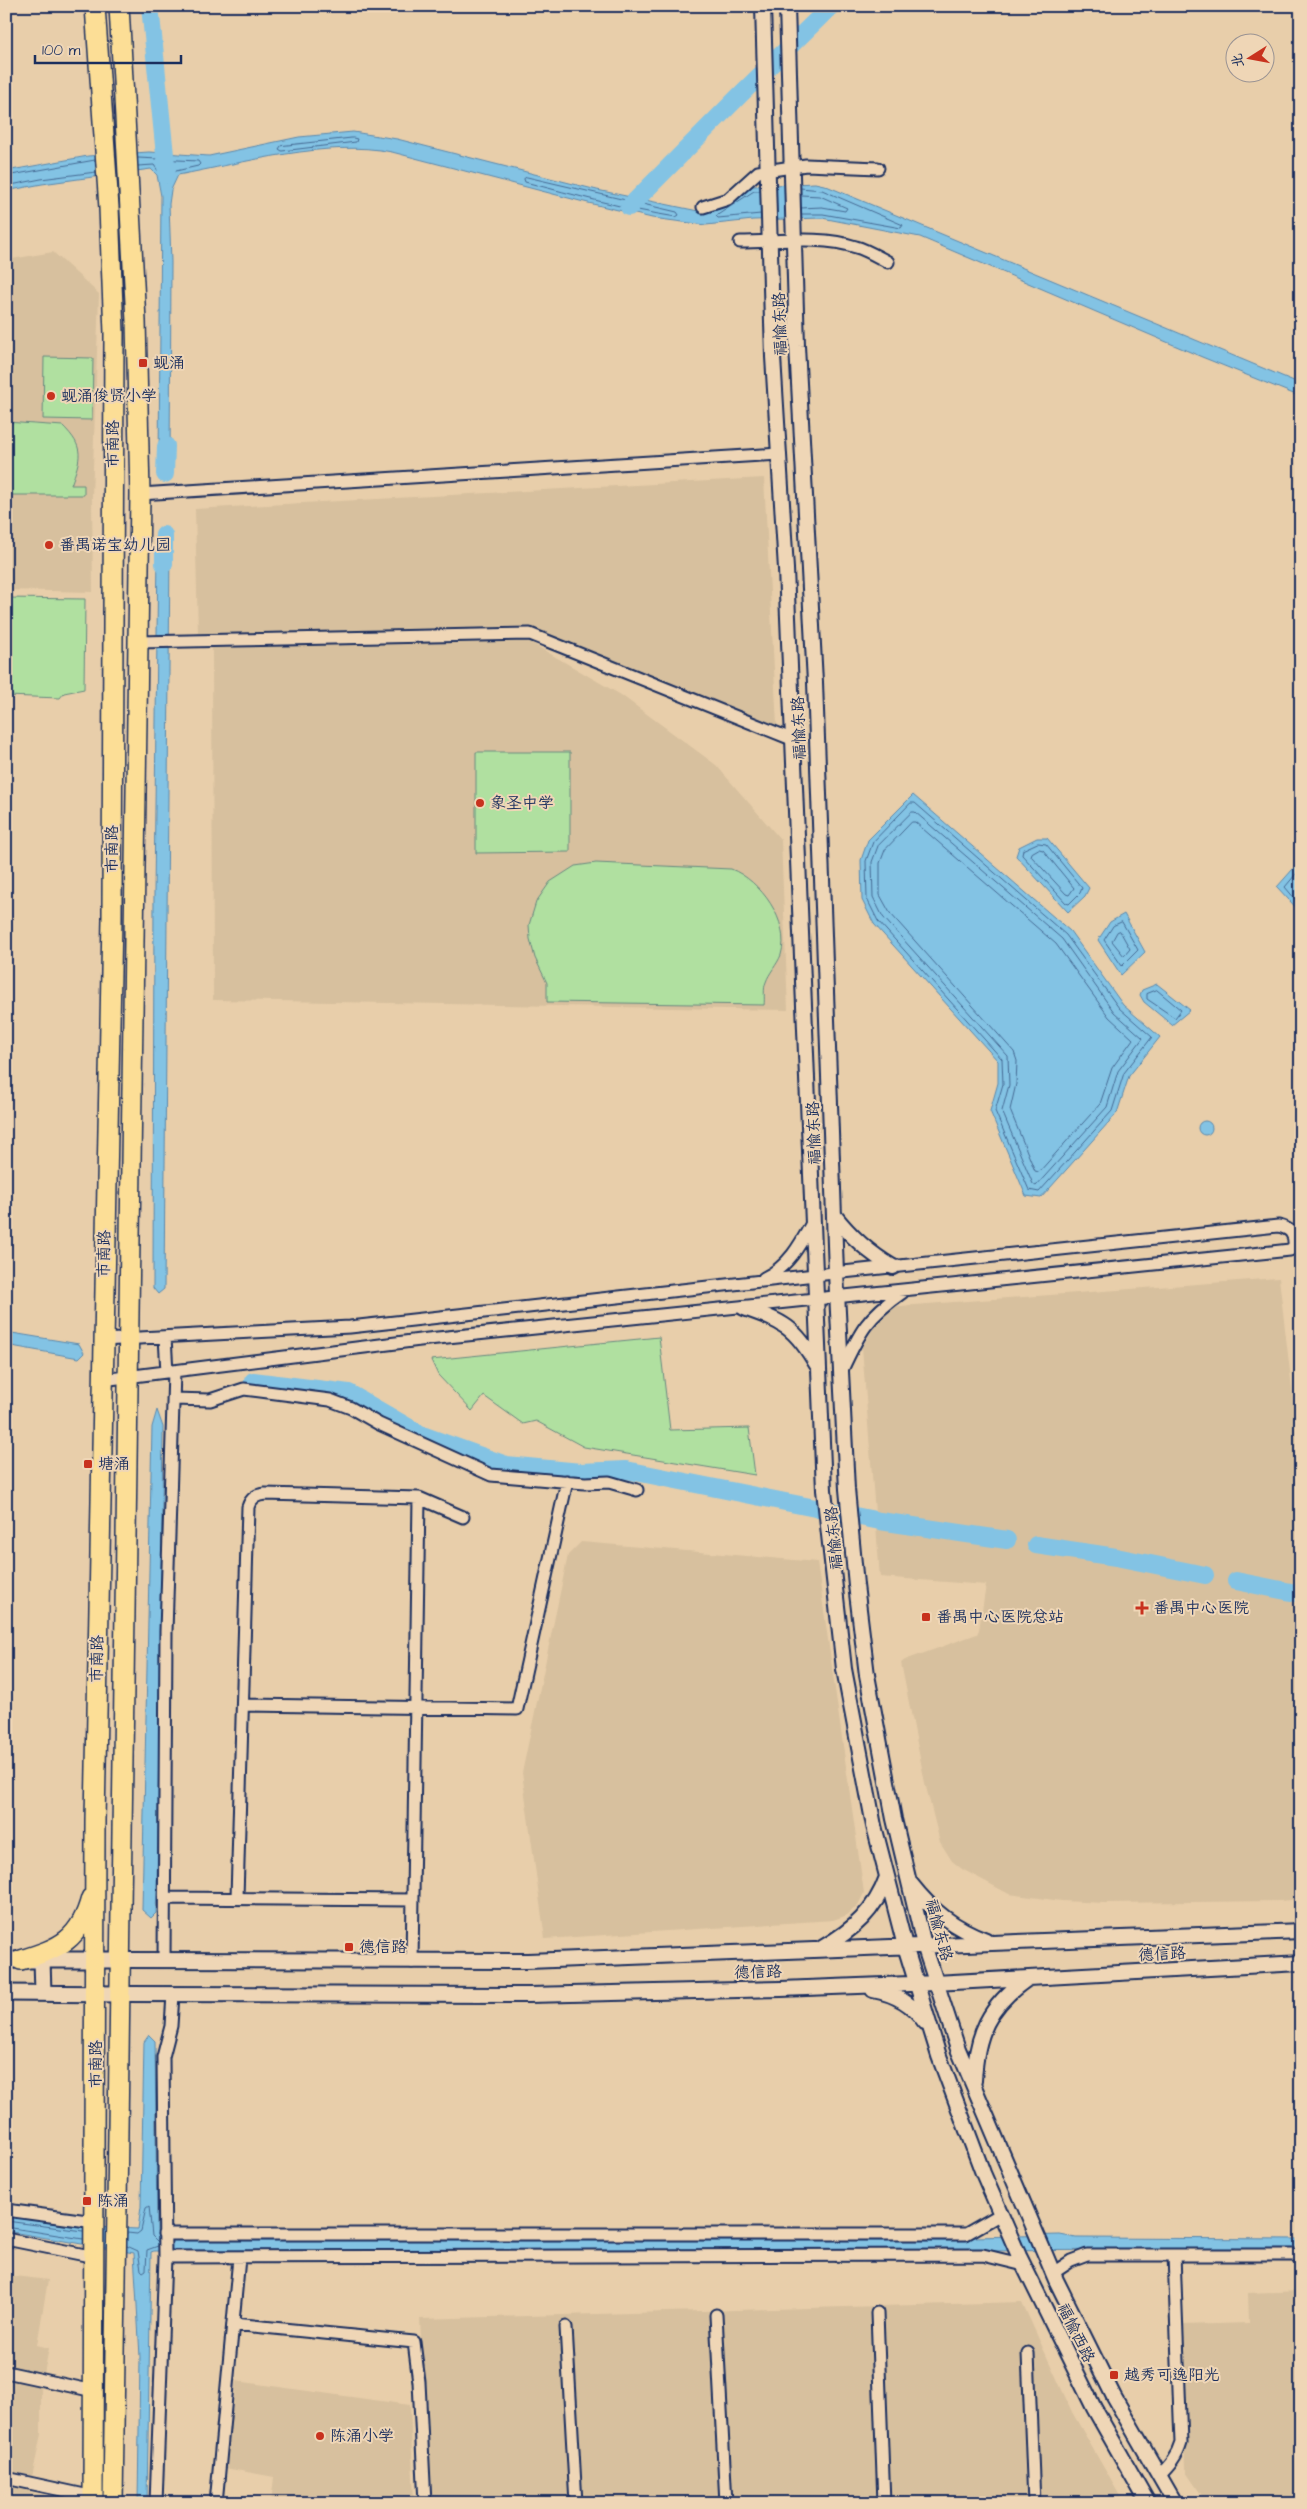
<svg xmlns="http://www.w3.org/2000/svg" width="1307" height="2509" font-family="'Architects Daughter','LXGW WenKai TC',sans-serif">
	<rect width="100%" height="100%" fill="#e8ceaa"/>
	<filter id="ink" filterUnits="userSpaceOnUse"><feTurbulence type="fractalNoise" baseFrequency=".02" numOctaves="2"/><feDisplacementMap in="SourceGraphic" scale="10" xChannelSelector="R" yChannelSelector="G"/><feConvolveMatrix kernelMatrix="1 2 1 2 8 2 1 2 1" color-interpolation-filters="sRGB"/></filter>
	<g filter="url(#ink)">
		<path fill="#d7c09e" d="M53 252 99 294 92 497 93 592 6 590V260Z
			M764 478 777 726 527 627 198 634 195 509Z
			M523 638 621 695 716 765 781 840 788 1010 213 1000 212 643Z
			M1279 1278 1301 1465V1899L1280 1901 1104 1903 1062 1901 1009 1894 962 1869 952 1861 940 1842 925 1783 901 1663 905 1660 977 1634 979 1630 986 1585 880 1577 862 1347 887 1307Z
			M581 1542 817 1562 864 1893 858 1905 845 1916 833 1920 545 1939 522 1773 568 1555Z
			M6 2275 48 2280 37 2345 49 2348 41 2389V2434L29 2492 54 2498 53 2503H6Z
			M1301 2291V2503H1207L1186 2472 1182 2325 1249 2323 1248 2293Z
			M1022 2302 1072 2412 1124 2503H430L420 2319Z
			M236 2381 410 2405 414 2503H271L274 2477 225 2468Z"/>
		<path fill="#b0e0a0" stroke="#66887f" d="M44 357 93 358 92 420 43 419Z
			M6 422 63 426C85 448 81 457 71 485H84V495H6Z
			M6 598 85 599 84 689 64 693 60 698 6 696Z
			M476 752H570V852L476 853Z
			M596 863 731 869C760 880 791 922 781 955 777 965 769 973 766 982 763 988 765 999 764 1005L547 1002V983L535 958 530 939 529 925 536 902 550 882 575 866Z
			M659 1337 670 1430 749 1428 755 1475 584 1447 536 1421 523 1424 484 1396 472 1411 438 1375 431 1360Z"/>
		<path fill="#83c3e4" stroke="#5988ae" d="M353 132 397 139 597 190 698 211H712L726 205 753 186 815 183 824 185 1301 384V397L1202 357 920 237 822 218 753 220 706 225 652 218 580 201 392 152C328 139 243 163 178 175L171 190 169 204 171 262 170 465 165 469 159 464 161 196 157 175 151 169 42 184 6 191V171L88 156 149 152 209 156 299 137Z
			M164 540 170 546 164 1289 158 1294 153 1288 154 894 158 549Z
			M913 795 1070 931 1123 1005 1160 1037 1129 1076 1117 1113 1041 1198 1026 1196 990 1111 998 1083V1061L874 924 862 900 861 860 868 840Z
			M1037 838H1047L1089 888 1085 896 1068 912 1016 856 1019 847Z
			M1301 860V913L1277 887Z
			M1124 914 1145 952 1121 975 1098 940 1110 922Z
			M1157 984 1190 1010 1172 1025 1144 1002 1140 995 1142 990Z
			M1198 1128a7 7 0 1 1 14 0a7 7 0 1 1-14 0Z
			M6 1332 79 1344 84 1353 79 1358 6 1345Z
			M157 1410 163 1427 157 1885 156 1913 151 1918 142 1910 152 1427Z
			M149 2035 155 2041 157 2235 163 2239 850 2240 1060 2235 1076 2238 1301 2239V2249L656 2253 154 2251 151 2252 147 2503H138L140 2357 134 2253 6 2231V2216L70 2226 138 2229 141 2207 144 2042Z"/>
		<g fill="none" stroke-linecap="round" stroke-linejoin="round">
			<path stroke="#456a94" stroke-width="1" d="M353 138 357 139 356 142 282 151 279 149 281 146Z
				M138 158 198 161 200 164 198 166 176 171 167 184 154 165 138 166
				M6 176 95 160
				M527 177 677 212 679 215 676 217C625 209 575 195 525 182L524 179Z
				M6 186 41 179 96 172
				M800 188 822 190 903 225 901 228 823 214H801
				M760 191H754L716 216 718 218 761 214
				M801 195 820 196 847 208 845 211 822 207 801 208
				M911 803H915L1066 935 1119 1008 1152 1037 1124 1073 1112 1111 1039 1192 1029 1190 995 1111 1003 1084 1002 1059 878 921 867 899 866 861 873 842Z
				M912 812H915L1062 939 1114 1012 1143 1038 1118 1071 1107 1107 1036 1186 1033 1184 1002 1111 1009 1085 1008 1056 883 917 873 897 872 862 878 846Z
				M912 822H915L1056 944 1109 1017 1133 1039 1112 1068 1100 1104 1039 1172 1035 1171 1010 1110 1016 1084 1017 1061 1014 1052 890 913 880 895V863L885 850Z
				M1038 843 1046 844 1082 888 1080 893 1069 904 1066 903 1022 855 1023 850Z
				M1039 849 1043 850 1074 888 1069 895 1066 894 1031 856 1032 853Z
				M1301 868 1285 887 1301 906
				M1122 922 1138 950 1122 966 1104 940 1113 926Z
				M1120 931 1130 949 1124 956 1112 941 1117 932Z
				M1157 990 1181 1010 1175 1018 1147 999V994Z
				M6 2221 83 2231
				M6 2227 83 2239
				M127 2233 137 2234 141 2231 146 2208 149 2206 152 2236 158 2242
				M127 2246 138 2251 141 2270 143 2272 146 2270 147 2250 158 2246"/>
			<path stroke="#83c3e4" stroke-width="18" d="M150 6 167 175
				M629 207 740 95 831 6
				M165 474 166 446
				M164 564V535
				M253 1381 349 1393 422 1435 506 1465 581 1472 626 1470 880 1521 1007 1540
				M1036 1545 1116 1557 1205 1575
				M1236 1581 1301 1594"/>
			<defs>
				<path id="minor" d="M703 207 728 199 758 172 806 165 878 168
					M740 242C777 242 821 235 856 247 867 250 878 257 888 262
					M140 494 779 454
					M138 642 530 634 794 740
					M764 1278C788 1267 800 1245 812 1223
					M165 1337 167 1372
					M842 1370C860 1331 867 1317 903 1292
					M102 1380 428 1339 1290 1250 1294 1246C1295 1234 1290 1228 1278 1226L815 1275 350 1327 102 1340
					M173 1399 210 1400 244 1389 330 1400 351 1408 379 1424 491 1475 585 1483 609 1482 637 1490
					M243 1705 517 1709 567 1481
					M165 1898 413 1900
					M237 1898 248 1507C251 1498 256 1495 265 1494L419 1498 463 1517
					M164 1961 166 1632 174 1371
					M412 1962 419 1498
					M6 2210 95 2222
					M164 2234H966L1001 2214
					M6 2239 95 2257
					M165 2257 983 2255 1024 2265
					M1053 2273 1071 2261 1087 2255H1301
					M877 2313 884 2503
					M716 2315 726 2503
					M233 2324 414 2342 419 2382 425 2503
					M566 2327 576 2503
					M1028 2353 1034 2503
					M6 2372 94 2391
					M1159 2476C1169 2466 1177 2457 1181 2443L1174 2255
					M6 2478 94 2497
					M156 2503 165 2257 163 2057 171 2026 173 1994
					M216 2503 239 2258"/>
				<path id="tertiary" d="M763 6 773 357 786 569 824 1490 844 1669 874 1826 905 1946 939 2056 983 2173 1019 2256 1094 2408 1148 2503
					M787 6 797 346 815 682 836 1273 847 1489 856 1585 867 1675 894 1819 924 1945 958 2049 1056 2280 1114 2397 1175 2503
					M834 1215C851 1237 869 1253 893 1267
					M744 1308C784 1322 795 1327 817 1365
					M911 1884C932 1911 954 1928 986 1940
					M822 1948C853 1930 875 1911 887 1877
					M120 1960 528 1961 1301 1931
					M873 1990C895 1994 913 2004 925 2022
					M119 1994 529 1995 781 1989 935 1983 1301 1963
					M974 2081C976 2035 988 2006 1027 1979"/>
				<path id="secondary" d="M6 1960H120
					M42 1960 43 1993
					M6 1993 119 1994"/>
				<path id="trunk" d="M21 1960C60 1948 80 1940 91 1898
					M93 2503 95 1820 112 918 114 333 109 208 95 6
					M113 2503 140 494 136 321 119 6"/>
			</defs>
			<use href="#minor" stroke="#1b2f5e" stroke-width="15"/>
			<use href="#tertiary" stroke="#1b2f5e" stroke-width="18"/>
			<use href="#secondary" stroke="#1b2f5e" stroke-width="19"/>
			<use href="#trunk" stroke="#1b2f5e" stroke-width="22"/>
			<use href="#minor" stroke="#efd6b6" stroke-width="11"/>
			<use href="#tertiary" stroke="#efd6b6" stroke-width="14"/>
			<use href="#secondary" stroke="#efd6b6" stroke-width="15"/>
			<use href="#trunk" stroke="#fcde96" stroke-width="19"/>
		</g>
	</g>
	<g fill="#c8321e" stroke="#efd6b6" stroke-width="2">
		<rect x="138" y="358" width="10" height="10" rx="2.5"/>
		<circle cx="51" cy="396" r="5"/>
		<circle cx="49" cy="545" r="5"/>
		<circle cx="480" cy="803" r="5"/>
		<rect x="83" y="1459" width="10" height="10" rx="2.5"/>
		<path d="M1139.5 1600.5h5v5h5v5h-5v5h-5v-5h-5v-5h5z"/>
		<rect x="921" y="1612" width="10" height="10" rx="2.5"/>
		<rect x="344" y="1942" width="10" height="10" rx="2.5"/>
		<rect x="82" y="2196" width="10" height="10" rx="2.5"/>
		<rect x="1109" y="2370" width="10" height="10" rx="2.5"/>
		<circle cx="320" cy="2436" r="5"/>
	</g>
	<g text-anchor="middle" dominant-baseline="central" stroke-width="4" stroke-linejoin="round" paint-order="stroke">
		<g font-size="16" fill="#1b2f5e" stroke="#efd6b6">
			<text transform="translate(780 324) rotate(-92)">福愉东路</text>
			<text transform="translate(113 444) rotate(-90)">市南路</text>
			<text transform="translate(799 728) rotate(-92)">福愉东路</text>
			<text transform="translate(112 849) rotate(-90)">市南路</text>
			<text transform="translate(814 1133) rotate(-92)">福愉东路</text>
			<text transform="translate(104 1254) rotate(-89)">市南路</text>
			<text transform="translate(834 1538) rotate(-95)">福愉东路</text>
			<text transform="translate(97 1659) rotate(-89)">市南路</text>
			<text transform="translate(939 1930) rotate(75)">福愉东路</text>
			<text transform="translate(1162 1954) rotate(-3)">德信路</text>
			<text transform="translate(758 1972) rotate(-1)">德信路</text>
			<text transform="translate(96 2064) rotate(-90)">市南路</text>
			<text transform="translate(1076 2333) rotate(64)">福愉西路</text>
		</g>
		<g font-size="16" fill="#1b2f5e" stroke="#efd6b6" text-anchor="start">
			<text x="153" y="363">蚬涌</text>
			<text x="61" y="396">蚬涌俊贤小学</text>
			<text x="59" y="545">番禺诺宝幼儿园</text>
			<text x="490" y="803">象圣中学</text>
			<text x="98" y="1464">塘涌</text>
			<text x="1153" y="1608">番禺中心医院</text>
			<text x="936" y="1617">番禺中心医院总站</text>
			<text x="359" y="1947">德信路</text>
			<text x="97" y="2201">陈涌</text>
			<text x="1124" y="2375">越秀可逸阳光</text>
			<text x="330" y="2436">陈涌小学</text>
		</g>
	</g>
	<rect width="1307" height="2509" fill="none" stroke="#efd6b6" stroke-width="25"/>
	<rect x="12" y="12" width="1282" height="2484" fill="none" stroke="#1b2f5e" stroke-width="2" filter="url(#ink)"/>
	<g transform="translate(1250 58) rotate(259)"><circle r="24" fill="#efd6b6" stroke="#9a9393"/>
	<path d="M0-4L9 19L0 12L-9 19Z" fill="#c8321e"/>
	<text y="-8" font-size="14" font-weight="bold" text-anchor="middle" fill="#1b2f5e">北</text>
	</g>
	<path d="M35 55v8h146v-8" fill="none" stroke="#1b2f5e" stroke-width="2.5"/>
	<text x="42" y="55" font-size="15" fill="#1b2f5e" stroke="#efd6b6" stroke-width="4" paint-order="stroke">100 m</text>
</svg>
